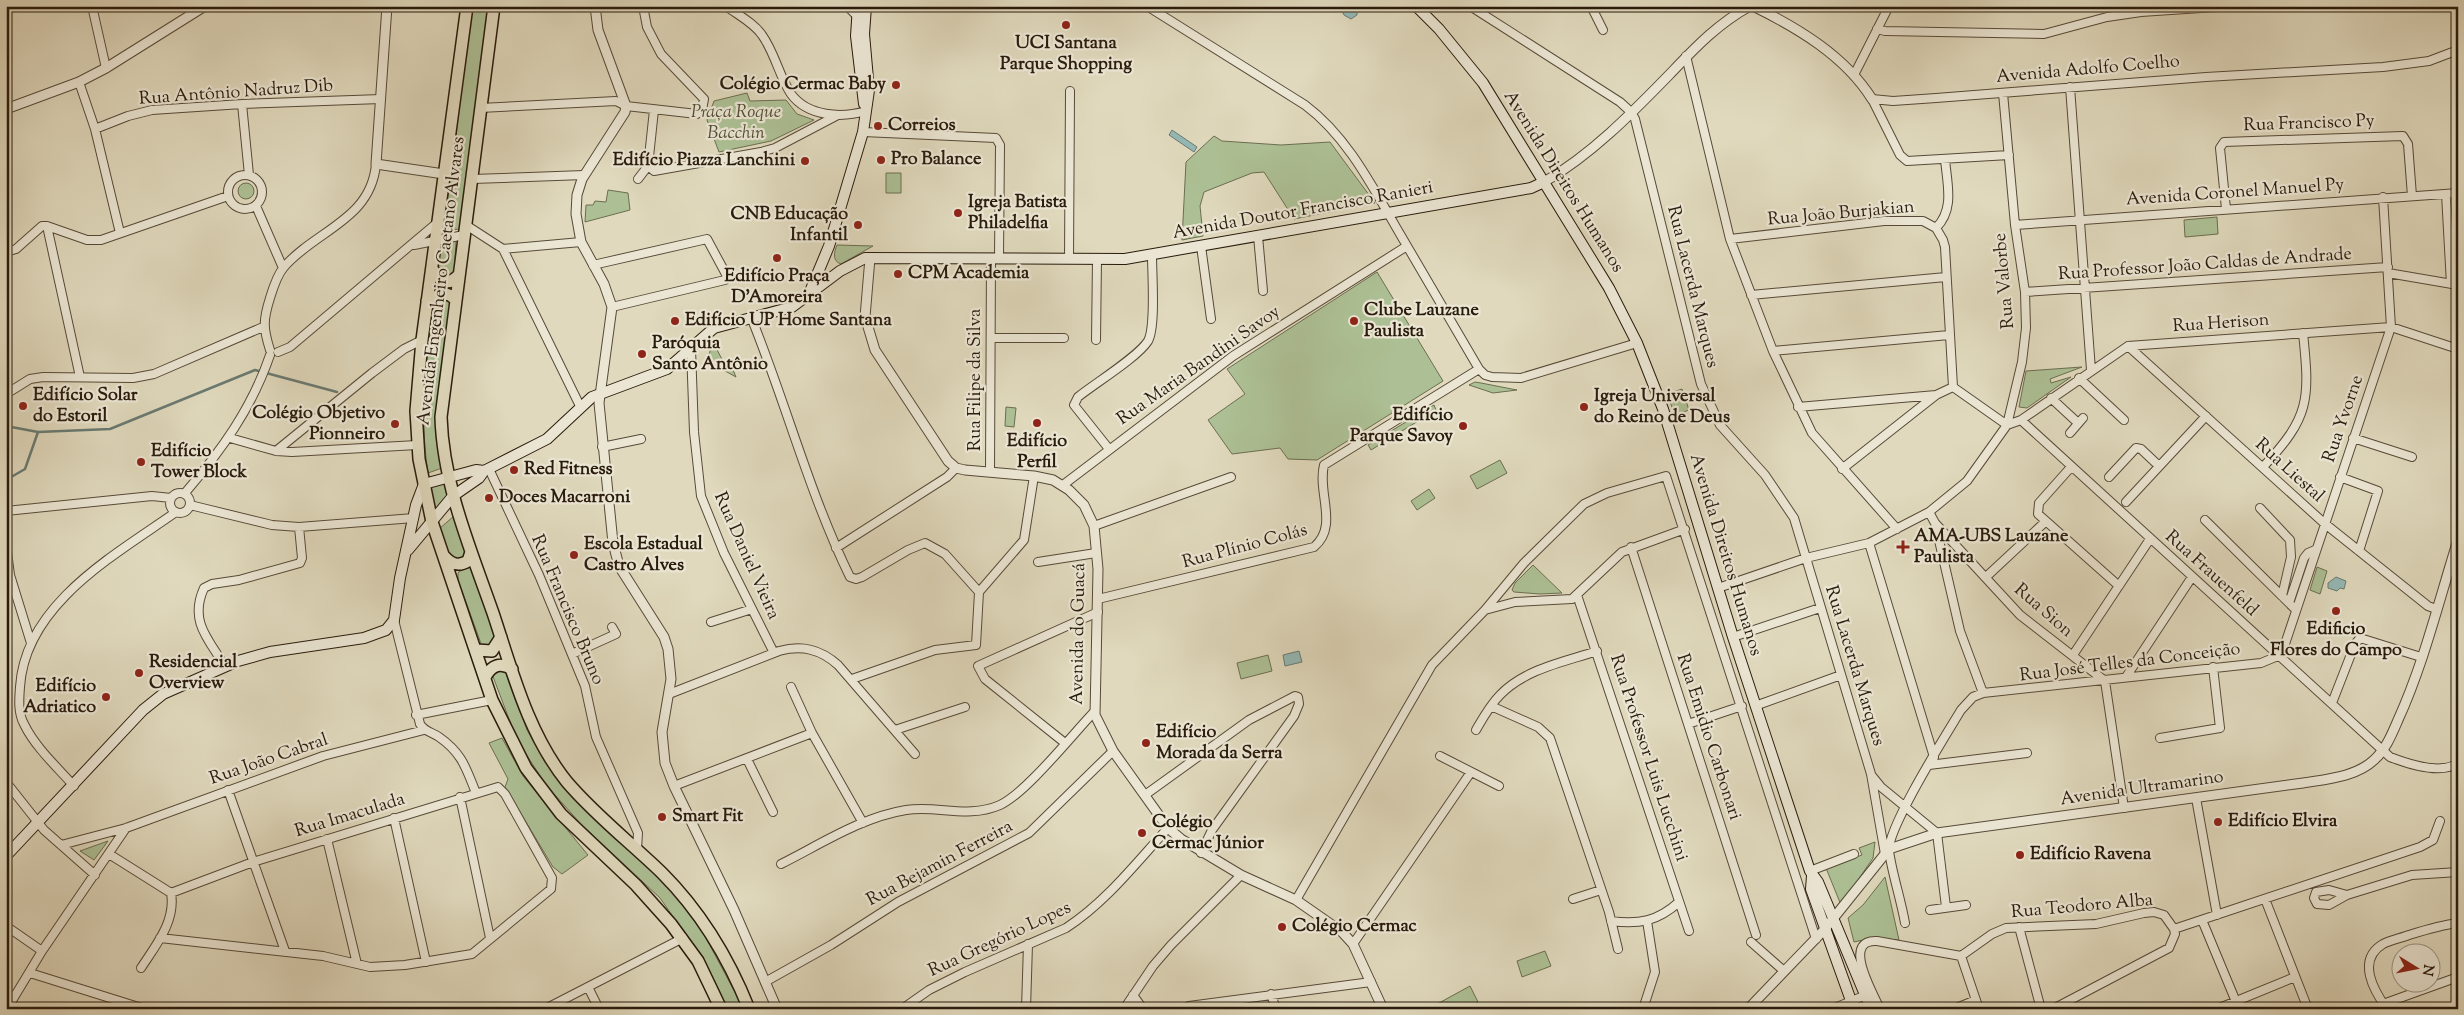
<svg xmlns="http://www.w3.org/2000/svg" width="2464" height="1015" font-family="'Sorts Mill Goudy',serif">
	<rect width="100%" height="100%" fill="#e0d9bd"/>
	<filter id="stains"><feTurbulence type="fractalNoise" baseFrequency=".004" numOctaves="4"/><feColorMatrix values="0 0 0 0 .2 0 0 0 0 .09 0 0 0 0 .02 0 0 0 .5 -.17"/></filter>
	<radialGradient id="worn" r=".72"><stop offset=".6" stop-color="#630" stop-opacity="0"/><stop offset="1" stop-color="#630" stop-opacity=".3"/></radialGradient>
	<path fill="#adc095" stroke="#6b6e50" d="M472 6H489L462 220 460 229 448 230 444 228Z
		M747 93 750 101 786 100 797 114 814 120 771 141 719 152 707 120 714 101Z
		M1214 136 1222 141 1281 145 1330 142 1375 203 1294 219 1264 172 1252 173 1204 192 1200 206 1203 236 1182 240 1186 162Z
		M886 173H901V193H886Z
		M238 191a8 8 0 1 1 16 0a8 8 0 1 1-16 0Z
		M608 190 628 193 630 210 585 222 586 205H593L595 201 606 202Z
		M2217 217 2218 234 2185 237 2184 220Z
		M456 241 454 278 450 280 438 272 442 243Z
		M837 245 873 246 841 264C832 261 834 252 837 245Z
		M1377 272 1443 381 1317 460 1288 459 1280 448 1232 454 1208 420 1245 394 1227 369Z
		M448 297 451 303 442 468 428 473C419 415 426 359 434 301Z
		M713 342 726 367 731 365 736 377 707 361Z
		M2082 367 2050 379 2051 383 2071 377 2027 408 2019 407 2026 371Z
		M1475 382 1481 383 1517 390 1493 393 1469 385Z
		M1682 389 1689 410 1675 415 1667 394Z
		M1434 405 1436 410 1371 450 1368 445Z
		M1006 407 1016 408 1014 427 1005 426Z
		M1500 460 1507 473 1477 489 1470 476Z
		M444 481 448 498 435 514 429 483Z
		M1429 489 1435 498 1417 510 1411 501Z
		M454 516 468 556 465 560 450 558 439 529Z
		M1533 565 1562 593 1540 594 1514 592 1512 590 1515 583Z
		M466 566H471L473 572 497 643 483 649 458 580V573Z
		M2317 567 2327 571 2320 594 2310 590Z
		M1268 655 1272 671 1241 679 1237 663Z
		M504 668 527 730 545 762 567 791 597 816 673 890 700 927 744 1009H727L705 962 660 898 581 824 546 785 517 740 492 674Z
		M502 738 523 776 588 855 562 874 553 867 505 787 508 779 489 743Z
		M108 841 94 860 80 851Z
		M1875 842 1873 858 1841 905 1826 868 1862 855 1859 848Z
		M1885 877 1899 940 1872 938 1854 942 1848 918 1863 905Z
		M1545 951 1551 966 1522 977 1517 961Z
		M1470 986 1478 1002 1466 1009H1428Z"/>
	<path fill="#94b9b6" stroke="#697a72" d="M1333 6H1357V15L1351 19 1344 15 1342 11H1336Z
		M1172 130 1197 147 1194 152 1169 135Z
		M2336 577 2346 581 2344 589 2340 588 2337 591 2328 588V583Z
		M1299 651 1302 662 1285 666 1283 655Z"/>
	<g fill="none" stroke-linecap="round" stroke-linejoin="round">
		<path stroke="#697a72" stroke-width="2.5" d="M6 426 38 432 110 429 255 370 337 392
			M6 480 25 469 38 432"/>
		<defs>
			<path id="minor" d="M92 6 106 68
				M726 6C738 15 754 23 762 35 775 53 779 76 791 94 808 117 842 118 866 111
				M847 6 856 15
				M1147 6 1305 105C1348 137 1373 188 1400 234 1426 279 1453 324 1479 369L1485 375 1492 377 1521 378 1637 343
				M1470 6 1620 102 1631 112 1635 119 1701 384 1720 425 1765 475 1794 518 1871 774 1885 854
				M1591 6 1603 30
				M1877 29 1885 31 2044 34 2107 17 2141 12 2231 6
				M1686 56 1730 239 1773 351 1812 433 1897 529
				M1854 75 1889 6
				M79 82 95 129 120 233
				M2070 87 2091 370
				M1872 99 1893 101 1936 98 2206 77 2383 67 2429 61 2458 50
				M1872 99 1900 155 1907 161 2009 155
				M242 104 249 175
				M480 108 616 101 626 106 697 114 702 110 704 99 661 54 647 27 643 6
				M95 129 128 116 152 110 242 104 381 99
				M863 132 996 138 1000 145 999 259
				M648 166 654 171 761 152 775 148 836 116
				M648 166 654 110
				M228 192a17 17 0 1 1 34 0a17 17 0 1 1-34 0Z
				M472 179 584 175
				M638 179 648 166
				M2446 194 2451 284
				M256 206 283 268
				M2226 209 2220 148 2224 142 2403 136 2408 144 2412 196
				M466 225 503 249
				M2015 225 2458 193
				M47 226 80 377
				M1936 228C1955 209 1947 184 1945 159
				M1258 236 1263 291
				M1730 239 1884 221H1923L1936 228 1943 240 1945 247 1953 387 2007 425
				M414 245 464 235
				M1201 246 1211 319
				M6 252 16 249 42 226H47L87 240H101L228 196
				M1069 259 1070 91
				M593 265 707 239 727 276 725 280 612 307
				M2388 273 2458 285
				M2025 292 2388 267
				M1751 295 1946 277
				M751 317C786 403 809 493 850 577L856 579 862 577 908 550 925 543 945 554 979 592
				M991 338H1064
				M1096 340 1097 259
				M2128 346 2324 523 2428 606 2436 609
				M691 349 694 432 701 496 724 553 774 653
				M270 350C263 328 263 320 270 298 273 288 277 275 284 267 316 230 371 220 376 164
				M1773 351 1949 335
				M278 352 290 347 438 222
				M2079 378 2124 420
				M6 394 30 379 43 377 133 378 154 374 263 327
				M2051 398 2078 423
				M580 406 503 249 581 242
				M1798 407 1936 395
				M2021 420 2390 757C2408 764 2441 775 2458 763
				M2007 425 2021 420 2128 346 2391 327 2458 349
				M2070 433 2083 418
				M230 438 276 451 292 452 417 445
				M2353 438 2412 457
				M602 447 641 439
				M1109 449 1074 405 1078 397C1094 384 1138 357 1148 341 1156 327 1152 274 1152 256
				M276 451 372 373 404 349 422 340
				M2071 467 2039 503 2038 514 2119 586
				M2263 467C2310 417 2310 400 2303 333
				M489 469 539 575 585 686 596 737 638 833 637 849
				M1842 469 1936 395 1953 387
				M990 472 991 259
				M2109 477 2136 448 2141 449 2159 466
				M2340 477 2378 491 2359 551
				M1063 485 1233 356 1407 246
				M170 503a10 10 0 1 1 20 0a10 10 0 1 1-20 0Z
				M185 493C221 451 252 408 270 355
				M2126 502 2206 416
				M190 505 272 525 299 527 414 518
				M2260 508 2290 540 2291 557 2282 596
				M6 511 152 496 171 498
				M1929 512 1935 523 2020 615 2105 681 2124 808
				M2205 520 2296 610
				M1935 523 1960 631 1983 693
				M1094 526 1231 477
				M1869 543 1934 757
				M6 544 10 575 31 643
				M1631 547 1756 935
				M836 548 947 477 956 468
				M1038 562 1096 553
				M1986 577 2045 522
				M1718 588 1806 558 1869 543 1929 512 1967 481 2007 425 2022 362 2026 328 2025 292 2015 225 2003 93
				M1577 595 1689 931
				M1098 599 1314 547C1339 526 1317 493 1324 465L1479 369
				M2289 603 2304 558 2308 553 2315 550
				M1485 610 1524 563 1584 504 1607 493 1666 476 1816 939
				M394 620 420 724C425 732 432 732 439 737 462 753 466 768 476 793
				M711 622 752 609
				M1733 637 1820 608
				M572 654 616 634 612 627
				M2073 655 2150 539
				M225 666C208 639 189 621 204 588L212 584 239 580 300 563 302 558 299 527
				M2126 677 2192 577
				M852 679 935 650 976 645 979 592 1024 540 1034 476
				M791 687 812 733 863 823
				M669 694 779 651C802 645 820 649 838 665L915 754
				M2332 703 2355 644 2360 638 2421 657
				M1491 706 1538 727 1550 738 1609 912 1618 949
				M1755 706 1841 675
				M416 715 492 700
				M1688 724 1742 706
				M895 730 965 707
				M1476 730C1483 718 1490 705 1500 695 1525 669 1564 662 1597 651
				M2160 738 2220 728 2213 667
				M1065 743 985 679 978 666 1098 612
				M1440 756 1499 786
				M747 759 773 812
				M1929 765 2027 753
				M1872 776 1881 787 1937 833 1946 907
				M6 782 44 830 95 875
				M74 786C57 767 35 747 24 724 18 713 19 700 20 687 25 604 115 555 176 512
				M674 786 812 733
				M228 790 285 951
				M1145 795 1249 720 1295 696 1298 697 1299 704 1294 716 1212 830 1201 853
				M460 797 490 938
				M2196 798 2217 915
				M394 818 426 962
				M327 839 357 964
				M61 845 126 828 323 756 424 730
				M109 854 171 893 253 862 498 787 505 794 552 878 551 889 472 954 405 965 370 967 323 956 160 938
				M781 864C821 844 862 817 906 810 938 805 968 819 1000 805 1026 793 1072 735 1094 712
				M1810 871 1854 854
				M2347 895 2329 890 2316 892 2314 898 2317 904 2329 905 2347 895 2412 875 2458 872
				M1573 899 1601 890
				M2265 899 2308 1009
				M1296 900 1432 665 1485 610 1515 602 1572 599 1622 552 1685 529
				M1930 910 1966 905
				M2202 920 2239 1009
				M1611 921C1639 925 1658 921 1679 902
				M1905 923C1901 900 1892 873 1889 851 1887 828 1946 735 1961 710L1973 697 1983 693 2261 663 2278 656 2284 647 2391 327 2383 197
				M6 926 42 951
				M2019 927 2041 1009
				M2174 929 2420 847 2433 840 2440 821
				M1751 942 1784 971
				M1353 944 1471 772
				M1961 956 1992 934 2006 928 2096 924 2144 913 2154 912 2164 915 2174 929 2175 934 2169 948 2053 1009
				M1961 956 1979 1009
				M141 968C156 945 176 921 171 893
				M30 973 145 1009
				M765 982 831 945 898 902 1029 833 1113 751
				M588 987 599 1009
				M1271 994 1276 1009
				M1133 995 1143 1009
				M2383 1004 2458 977
				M1189 1006 1371 982
				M7 1009 42 951 126 828
				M545 1009 683 938
				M902 1009 929 990 965 972 1066 928C1106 902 1136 863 1168 828
				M1026 1009 1028 944
				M1124 1009 1153 966 1171 945 1241 875
				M1643 1009 1655 972 1647 921
				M1832 1009 1866 995
				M1880 1009C1873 993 1841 939 1877 941L1961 956
				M1954 1009 1976 1000
				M2217 1009 2295 977
				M2387 1009C2374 991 2356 960 2383 944 2391 940 2401 938 2409 935 2425 930 2441 925 2458 923"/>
			<path id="tertiary" d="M387 6 376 164 444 174
				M595 6 598 30 626 106 625 112 582 179 577 195 576 214 581 242 604 284 612 307 599 403 613 543 619 566 664 637 668 649 671 679 662 732 665 763 674 786 734 910 777 1009
				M1753 6C1798 28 1845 56 1872 99
				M6 109 79 82 106 68 205 6
				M1544 182C1591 155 1631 114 1669 75 1694 49 1717 24 1750 6
				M870 258 865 317 875 350 948 461 956 468 965 470 1034 476 1053 480 1069 490 1084 505 1094 526 1098 569 1095 715 1113 751 1168 828 1181 839 1241 875 1296 900 1342 932 1353 944 1383 1009
				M1748 1009 1824 930 1889 849 1937 833 2303 783C2327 779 2356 777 2374 760 2386 749 2392 734 2398 720 2424 663 2439 600 2458 540"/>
			<path id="secondary" d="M858 6 856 36 864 104
				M1416 6 1439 29 1483 83 1609 288 1637 343 1663 409 1733 637 1810 871 1818 882 1871 1009
				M809 294 829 246 863 132 869 90 864 34 866 6
				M408 550 453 496 479 478 484 471 547 439 592 397 667 369 714 328 792 307 840 271 865 258 1125 259 1531 188 1544 182
				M6 856 143 710 163 694 238 661 270 652 364 638 386 630 394 620 400 578 416 505 424 484 476 470 484 471
				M1812 876 1811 889 1854 1009"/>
			<path id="primary" d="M467 6 422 340 416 411 419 459 432 522 492 700 526 768 561 814 636 885 671 924 698 961 721 1009
				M494 6 441 417C443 485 471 550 493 613 512 670 528 734 567 782 595 815 631 843 662 873 700 911 729 959 749 1009
				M432 269C440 279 446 288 458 276
				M427 301C438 296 445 289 455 299
				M444 556C451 564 458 567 468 561L471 552
				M476 650 492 651 501 637
				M485 677C492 665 500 662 512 669"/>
		</defs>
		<use href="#minor" stroke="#574a38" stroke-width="10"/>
		<use href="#tertiary" stroke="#574a38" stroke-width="11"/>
		<use href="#secondary" stroke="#291b0c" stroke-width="12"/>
		<use href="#primary" stroke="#291b0c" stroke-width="14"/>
		<use href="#minor" stroke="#ebe6d4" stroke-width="8"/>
		<use href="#tertiary" stroke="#ebe6d4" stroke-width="9"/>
		<use href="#secondary" stroke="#ebe6d4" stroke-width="10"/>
		<use href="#primary" stroke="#e0d9bd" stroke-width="11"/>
	</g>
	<g fill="#8f2418" stroke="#ebe6d4" stroke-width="2">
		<circle cx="1066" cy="25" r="5"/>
		<circle cx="896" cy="85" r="5"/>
		<circle cx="878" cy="126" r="5"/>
		<circle cx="881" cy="160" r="5"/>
		<circle cx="805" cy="161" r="5"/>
		<circle cx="958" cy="213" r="5"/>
		<circle cx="858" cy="225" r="5"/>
		<circle cx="777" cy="258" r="5"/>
		<circle cx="898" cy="274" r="5"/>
		<circle cx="675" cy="321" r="5"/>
		<circle cx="1354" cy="321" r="5"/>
		<circle cx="642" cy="354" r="5"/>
		<circle cx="23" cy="406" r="5"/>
		<circle cx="1584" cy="407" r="5"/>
		<circle cx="1037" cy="423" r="5"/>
		<circle cx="395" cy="424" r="5"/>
		<circle cx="1463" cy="426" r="5"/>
		<circle cx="141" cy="462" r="5"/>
		<circle cx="514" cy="470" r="5"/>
		<circle cx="489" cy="498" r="5"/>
		<path d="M1900.5 539.5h5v5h5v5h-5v5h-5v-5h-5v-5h5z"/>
		<circle cx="574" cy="555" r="5"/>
		<circle cx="2336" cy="611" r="5"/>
		<circle cx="139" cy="673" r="5"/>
		<circle cx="106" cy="697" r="5"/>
		<circle cx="1146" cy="743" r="5"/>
		<circle cx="662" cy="817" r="5"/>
		<circle cx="2218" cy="822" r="5"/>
		<circle cx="1142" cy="833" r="5"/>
		<circle cx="2020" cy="855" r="5"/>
		<circle cx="1282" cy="927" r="5"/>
	</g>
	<g text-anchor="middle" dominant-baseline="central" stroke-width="4.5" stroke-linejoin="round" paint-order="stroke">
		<g font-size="18" font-weight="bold" fill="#291b0c" stroke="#ebe6d4" text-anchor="start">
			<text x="1066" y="44" text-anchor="middle">UCI Santana<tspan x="1066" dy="21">Parque Shopping</tspan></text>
			<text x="886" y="85" text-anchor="end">Colégio Cermac Baby</text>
			<text x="888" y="126">Correios</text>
			<text x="891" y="160">Pro Balance</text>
			<text x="795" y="161" text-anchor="end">Edifício Piazza Lanchini</text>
			<text x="968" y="203">Igreja Batista<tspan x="968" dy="21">Philadelfia</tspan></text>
			<text x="848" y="215" text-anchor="end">CNB Educação<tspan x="848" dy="21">Infantil</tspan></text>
			<text x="908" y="274">CPM Academia</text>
			<text x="777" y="277" text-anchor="middle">Edifício Praça<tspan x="777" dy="21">D'Amoreira</tspan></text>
			<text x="1364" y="311">Clube Lauzane<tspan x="1364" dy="21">Paulista</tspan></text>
			<text x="685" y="321">Edifício UP Home Santana</text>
			<text x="652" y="344">Paróquia<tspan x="652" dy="21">Santo Antônio</tspan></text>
			<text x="33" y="396">Edifício Solar<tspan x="33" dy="21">do Estoril</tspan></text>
			<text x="1594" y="397">Igreja Universal<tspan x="1594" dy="21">do Reino de Deus</tspan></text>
			<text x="385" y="414" text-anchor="end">Colégio Objetivo<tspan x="385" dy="21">Pionneiro</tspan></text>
			<text x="1453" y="416" text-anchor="end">Edifício<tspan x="1453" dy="21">Parque Savoy</tspan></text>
			<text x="1037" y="442" text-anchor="middle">Edifício<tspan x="1037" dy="21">Perfil</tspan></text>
			<text x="151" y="452">Edifício<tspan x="151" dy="21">Tower Block</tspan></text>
			<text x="524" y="470">Red Fitness</text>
			<text x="499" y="498">Doces Macarroni</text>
			<text x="1914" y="537">AMA-UBS Lauzane<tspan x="1914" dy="21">Paulista</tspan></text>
			<text x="584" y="545">Escola Estadual<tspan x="584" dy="21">Castro Alves</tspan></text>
			<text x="2336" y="630" text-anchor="middle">Edificio<tspan x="2336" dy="21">Flores do Campo</tspan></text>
			<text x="149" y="663">Residencial<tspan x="149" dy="21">Overview</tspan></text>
			<text x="96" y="687" text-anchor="end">Edifício<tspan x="96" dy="21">Adriatico</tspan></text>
			<text x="1156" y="733">Edifício<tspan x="1156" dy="21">Morada da Serra</tspan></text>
			<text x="672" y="817">Smart Fit</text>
			<text x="2228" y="822">Edifício Elvira</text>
			<text x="1152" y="823">Colégio<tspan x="1152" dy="21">Cermac Júnior</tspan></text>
			<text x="2030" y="855">Edifício Ravena</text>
			<text x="1292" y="927">Colégio Cermac</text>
		</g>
		<g font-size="18" fill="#291b0c" stroke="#ebe6d4">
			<text transform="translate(2088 70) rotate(-5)">Avenida Adolfo Coelho</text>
			<text transform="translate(236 93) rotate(-4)">Rua Antônio Nadruz Dib</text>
			<text transform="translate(2309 124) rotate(-2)">Rua Francisco Py</text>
			<text transform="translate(1563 182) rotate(58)">Avenida Direitos Humanos</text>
			<text transform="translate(2235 193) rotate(-4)">Avenida Coronel Manuel Py</text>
			<text transform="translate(1303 211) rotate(-10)">Avenida Doutor Francisco Ranieri</text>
			<text transform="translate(1841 214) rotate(-5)">Rua João Burjakian</text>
			<text transform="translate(2205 265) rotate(-4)">Rua Professor João Caldas de Andrade</text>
			<text transform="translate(442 281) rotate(-83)">Avenida Engenheiro Caetano Alvares</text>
			<text transform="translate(2005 281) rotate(-95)">Rua Valorbe</text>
			<text transform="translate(1692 287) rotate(76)">Rua Lacerda Marques</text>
			<text transform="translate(2221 324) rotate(-4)">Rua Herison</text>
			<text transform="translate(1199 366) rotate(-35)">Rua Maria Bandini Savoy</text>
			<text transform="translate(976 380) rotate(-90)">Rua Filipe da Silva</text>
			<text transform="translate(2344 419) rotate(-71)">Rua Yvorne</text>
			<text transform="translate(2289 471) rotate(42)">Rua Liestal</text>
			<text transform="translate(1245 547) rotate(-15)">Rua Plínio Colás</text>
			<text transform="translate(1725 555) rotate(73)">Avenida Direitos Humanos</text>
			<text transform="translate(746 556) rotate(66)">Rua Daniel Vieira</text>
			<text transform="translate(2211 574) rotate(42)">Rua Frauenfeld</text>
			<text transform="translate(567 610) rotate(67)">Rua Francisco Bruno</text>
			<text transform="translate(2043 611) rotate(41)">Rua Sion</text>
			<text transform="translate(1079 634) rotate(-89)">Avenida do Guacá</text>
			<text transform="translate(2130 663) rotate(-7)">Rua José Telles da Conceição</text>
			<text transform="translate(1854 666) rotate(73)">Rua Lacerda Marques</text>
			<text transform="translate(1708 737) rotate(72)">Rua Emidio Carbonari</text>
			<text transform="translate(1648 758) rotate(72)">Rua Professor Luis Lucchini</text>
			<text transform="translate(269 760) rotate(-19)">Rua João Cabral</text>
			<text transform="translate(2142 789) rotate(-8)">Avenida Ultramarino</text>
			<text transform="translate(350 816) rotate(-17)">Rua Imaculada</text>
			<text transform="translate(940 864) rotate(-28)">Rua Bejamin Ferreira</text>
			<text transform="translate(2082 907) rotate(-5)">Rua Teodoro Alba</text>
			<text transform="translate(1000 940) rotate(-25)">Rua Gregório Lopes</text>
		</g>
		<g font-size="18" font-style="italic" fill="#514d35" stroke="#ebe6d4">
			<text x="736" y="113">Praça Roque<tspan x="736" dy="21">Bacchin</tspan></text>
		</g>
	</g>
	<rect width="2464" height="1015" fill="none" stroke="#e0d9bd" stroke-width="25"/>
	<rect x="8" y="8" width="2449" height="1000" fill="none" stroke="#291b0c" stroke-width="2.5"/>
	<rect x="12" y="12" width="2439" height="990" fill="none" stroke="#291b0c"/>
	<g transform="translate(2416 968) rotate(100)"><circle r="24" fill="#ebe6d4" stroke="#9d9584"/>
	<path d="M0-4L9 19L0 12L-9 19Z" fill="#8f2418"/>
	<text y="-8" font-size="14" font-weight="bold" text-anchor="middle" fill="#291b0c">N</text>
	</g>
	<rect width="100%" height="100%" filter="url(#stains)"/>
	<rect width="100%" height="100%" fill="url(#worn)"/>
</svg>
